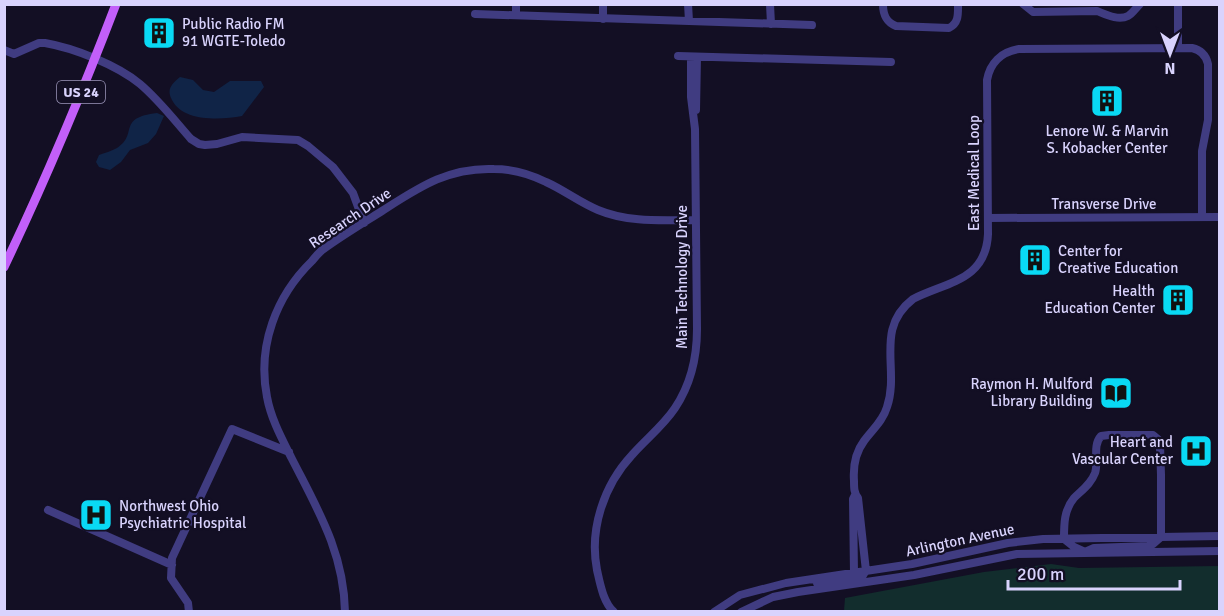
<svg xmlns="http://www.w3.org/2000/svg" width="1224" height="616" font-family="Signika,sans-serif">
	<rect width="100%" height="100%" fill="#130f24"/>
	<path fill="#122d2d" d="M1051 564 1079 568 1219 566V611H844L845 598 984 572Z"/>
	<path fill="#102447" d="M180 77 193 80 203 90 214 92 230 81H261L264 87 242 116C221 120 183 122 172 100 166 89 172 84 180 77Z
		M157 113 164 116 156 134 148 143 130 150 121 162 110 170 99 167 96 162 99 155C104 153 112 151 117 148 139 134 116 118 157 113Z"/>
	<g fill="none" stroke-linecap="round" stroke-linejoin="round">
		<path stroke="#403c81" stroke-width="8" d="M516 4V15
			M603 4V19
			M688 4 689 21
			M770 4 771 24
			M883 4C883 15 886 22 896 26L949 28C959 23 958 14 958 4
			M1023 4 1033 12 1097 11C1105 14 1118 21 1128 16 1132 14 1136 8 1140 4
			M1178 4V48
			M475 14 812 25
			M4 50 14 54 39 43H45C74 48 117 65 140 84 159 100 175 121 191 139L199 144 205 145 217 144 242 137 298 140 308 146 333 167 353 193 364 223
			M678 56 891 62
			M696 110 697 57
			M988 218 1220 217
			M1109 435H1153L1159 440 1160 445 1161 475V537L1153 544 1148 546 1094 548 1085 552 1074 547 1064 539C1064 524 1064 510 1074 498 1082 490 1091 484 1095 473 1099 461 1092 446 1101 436Z
			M48 510 172 565
			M866 571 858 498C854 493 854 488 854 481 853 467 855 453 864 441 872 430 883 421 887 407 900 369 874 329 913 299 946 282 986 281 988 234L987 80C990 63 1001 52 1019 49L1192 48C1201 50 1206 55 1208 64V120L1202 151V217
			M854 573 853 499 855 495
			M817 583 856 579 862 577 865 572
			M189 612 188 603 171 578 172 558 232 429 289 452
			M345 612C344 553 318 510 292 459 282 439 271 419 267 397 257 346 276 296 312 261 316 256 320 251 325 248 343 235 363 223 382 211 418 188 448 167 494 169 512 169 530 174 546 182 564 190 579 202 598 210 629 223 663 220 696 220
			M614 612C603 602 600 583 597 570 589 529 604 485 632 455 646 439 663 426 675 408 691 384 697 357 697 329L695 129 691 97V57
			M714 612 740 595 786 583 912 564 1008 543 1043 539 1220 536
			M741 612 773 597 798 592 914 575 1017 554 1220 551"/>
		<path stroke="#c25ff9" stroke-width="9" d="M4 267C45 181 82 93 116 4"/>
	</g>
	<defs>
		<symbol id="building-square" viewBox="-11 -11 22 22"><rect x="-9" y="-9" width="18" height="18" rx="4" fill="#09d9f4" stroke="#130f24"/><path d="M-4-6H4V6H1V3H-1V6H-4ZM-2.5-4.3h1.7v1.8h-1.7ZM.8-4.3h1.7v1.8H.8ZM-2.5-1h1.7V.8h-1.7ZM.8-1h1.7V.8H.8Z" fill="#111"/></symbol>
		<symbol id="library-square" viewBox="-11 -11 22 22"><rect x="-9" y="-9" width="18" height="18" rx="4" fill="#09d9f4" stroke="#130f24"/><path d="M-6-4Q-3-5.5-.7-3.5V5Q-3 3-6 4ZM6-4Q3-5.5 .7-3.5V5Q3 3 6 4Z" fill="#111"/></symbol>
		<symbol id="hospital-square" viewBox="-11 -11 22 22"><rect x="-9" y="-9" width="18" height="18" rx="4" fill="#09d9f4" stroke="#130f24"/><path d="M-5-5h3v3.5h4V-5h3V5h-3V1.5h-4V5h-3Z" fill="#111"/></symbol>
	</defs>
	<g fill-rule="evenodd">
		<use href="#building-square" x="140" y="14" width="38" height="38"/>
		<use href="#building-square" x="1088" y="82" width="38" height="38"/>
		<use href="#building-square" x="1016" y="241" width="38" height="38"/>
		<use href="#building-square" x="1159" y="281" width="38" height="38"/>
		<use href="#library-square" x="1097" y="374" width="38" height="38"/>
		<use href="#hospital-square" x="1177" y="432" width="38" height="38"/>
		<use href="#hospital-square" x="77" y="496" width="38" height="38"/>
	</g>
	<g text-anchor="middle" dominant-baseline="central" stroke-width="4.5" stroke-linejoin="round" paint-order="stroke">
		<rect fill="#130f24" stroke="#9e98bc" stroke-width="1.5" x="57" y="81" width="48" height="22" rx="4.5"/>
		<g font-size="14" font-weight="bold" fill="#d9d3fd">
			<text x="81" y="92">US 24</text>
		</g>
		<g font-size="15" fill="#d9d3fd" stroke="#130f24" text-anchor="start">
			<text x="182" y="24">Public Radio FM<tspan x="182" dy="17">91 WGTE-Toledo</tspan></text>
			<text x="1107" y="131" text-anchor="middle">Lenore W. &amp; Marvin<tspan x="1107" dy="17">S. Kobacker Center</tspan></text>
			<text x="1058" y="251">Center for<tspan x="1058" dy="17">Creative Education</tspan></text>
			<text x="1155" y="291" text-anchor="end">Health<tspan x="1155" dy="17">Education Center</tspan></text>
			<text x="1093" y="384" text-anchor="end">Raymon H. Mulford<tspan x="1093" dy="17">Library Building</tspan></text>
			<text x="1173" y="442" text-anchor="end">Heart and<tspan x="1173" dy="17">Vascular Center</tspan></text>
			<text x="119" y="506">Northwest Ohio<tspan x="119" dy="17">Psychiatric Hospital</tspan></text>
		</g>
		<g font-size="15" fill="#d9d3fd" stroke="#130f24">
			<text transform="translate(974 173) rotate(-90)">East Medical Loop</text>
			<text x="1104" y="204">Transverse Drive</text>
			<text transform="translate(350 218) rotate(-34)">Research Drive</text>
			<text transform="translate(682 277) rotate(-90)">Main Technology Drive</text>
			<text transform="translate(960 540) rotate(-12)">Arlington Avenue</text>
		</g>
	</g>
	<rect width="1224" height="616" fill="none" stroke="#d9d3fd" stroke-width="12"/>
	<g transform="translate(1170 54) rotate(180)" stroke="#130f24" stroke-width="4.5" paint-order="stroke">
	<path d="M0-4.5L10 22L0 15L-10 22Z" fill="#d9d3fd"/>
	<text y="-9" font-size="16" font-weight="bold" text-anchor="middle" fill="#d9d3fd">N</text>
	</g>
	<path d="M1008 580v9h172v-9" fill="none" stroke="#d9d3fd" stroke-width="3"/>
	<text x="1017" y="580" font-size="18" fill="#d9d3fd" stroke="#130f24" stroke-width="4.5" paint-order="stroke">200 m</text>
</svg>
